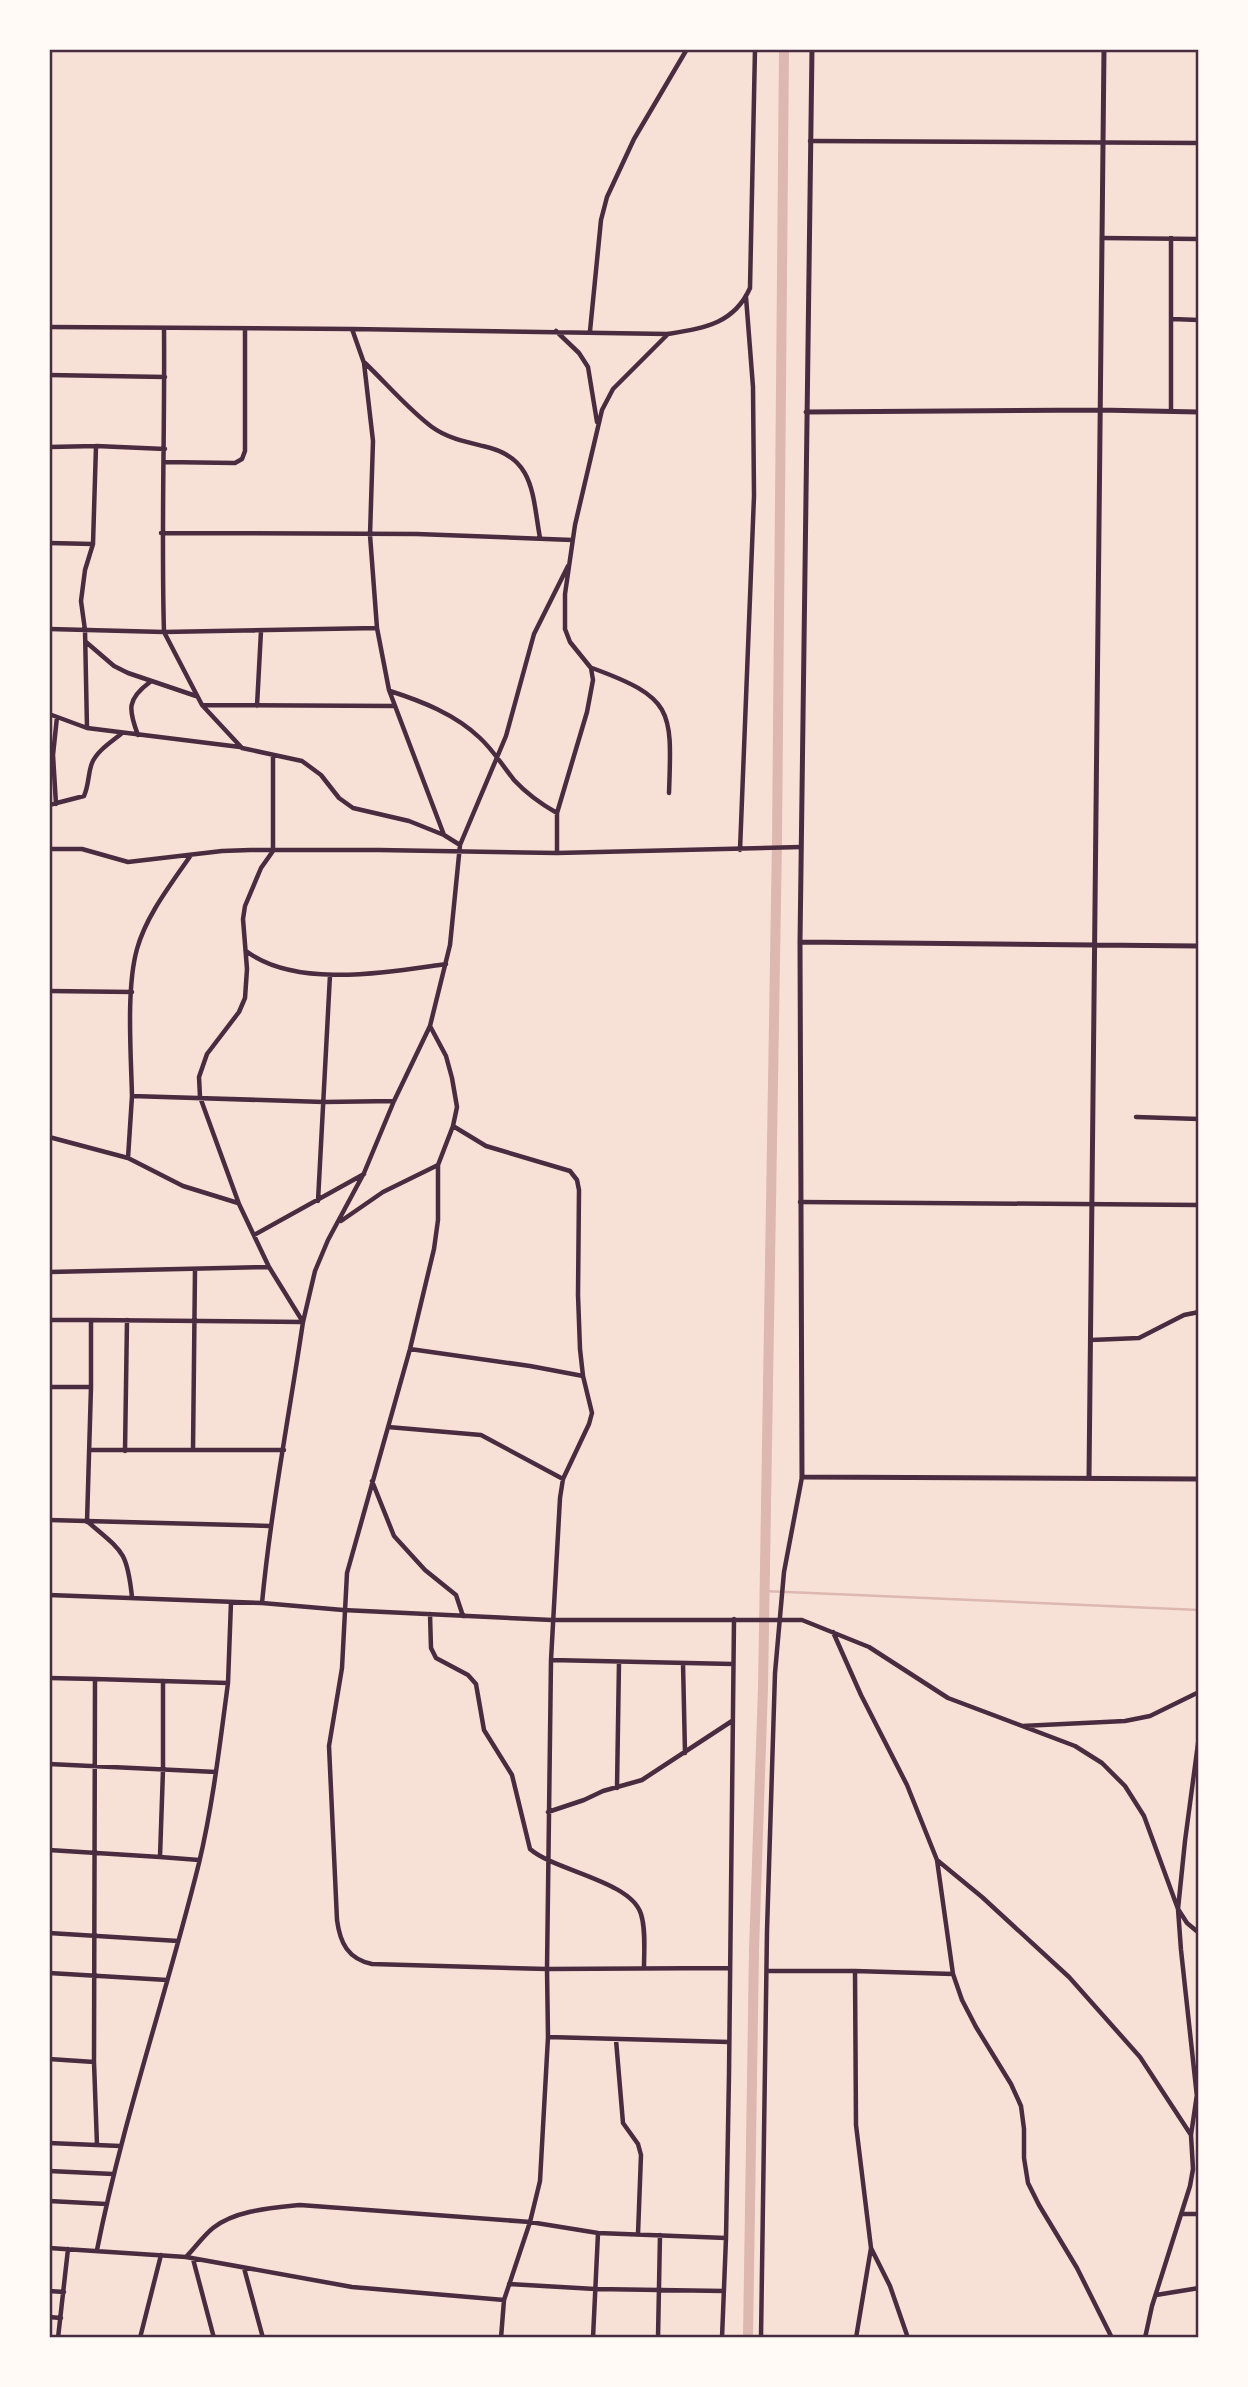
<svg xmlns="http://www.w3.org/2000/svg" width="1248" height="2387" font-family="'Asap Condensed',sans-serif">
	<rect width="100%" height="100%" fill="#f7e1d7"/>
	<g fill="none" stroke-linecap="round" stroke-linejoin="round">
		<path stroke="#dcb8b0" stroke-width="2.5" d="M764 1591 1199 1610"/>
		<path stroke="#dcb8b0" stroke-width="10" d="M748 2338 754 1950 763 1688 777 840 784 49"/>
		<path stroke="#4a2c40" stroke-width="4.5" d="M810 141 1199 143
			M1102 238 1199 239
			M1172 319 1199 320
			M49 327 352 329
			M556 331 579 353 588 367 597 422
			M590 331 601 220 607 197 634 139 687 49
			M365 363C386 383 409 410 432 427 447 438 466 442 483 446 535 457 532 494 540 538
			M49 375 165 377
			M1171 411V238
			M49 447 96 446
			M164 462 235 463 242 459 245 451V329
			M161 533 417 534 572 540
			M49 543 93 544
			M377 628 164 632 202 705 242 748 302 761 321 775 339 798 353 808 409 821 444 835 460 845
			M49 629 164 632C161 531 165 429 164 328
			M86 642 114 666 128 673 196 696
			M592 668C674 698 672 710 669 793
			M390 691C421 701 455 714 480 738 493 750 503 766 514 780 526 793 541 804 557 813
			M203 705 395 706
			M257 706 261 631
			M49 714 87 728 240 747
			M87 728 85 630 81 601 85 570 93 544 96 446 165 449
			M138 735C128 709 127 699 150 682
			M56 804 53 755 57 717
			M49 805 84 796C89 785 88 773 92 763 97 751 111 742 121 734
			M444 835 389 690 377 628 370 535 373 441 364 363 352 329 668 334C704 328 734 324 750 288L755 49
			M49 849H82L128 862 222 851 250 850H379L557 853 801 847
			M740 850 754 496 753 387 746 297
			M557 853V813L587 712 593 680 591 668 570 642 565 629V594L575 525 602 410 613 389 668 334
			M191 855C171 884 146 916 137 949 126 988 131 1054 132 1096L324 1102 394 1101
			M246 951C297 989 387 972 446 964
			M49 991 132 992
			M430 1026 446 1056 452 1078 457 1107 453 1126 438 1165V1220L434 1249 410 1349 347 1573 342 1668 329 1746 337 1920C340 1943 348 1959 372 1964L547 1969 548 2037 540 2181 530 2222 504 2300
			M1136 1117 1199 1119
			M453 1126 486 1146 570 1171 577 1180 579 1190 578 1295 580 1349 583 1376 592 1413 589 1424 563 1479 560 1498 551 1660 547 1969 730 1968
			M49 1137 128 1158 183 1186 238 1203
			M128 1158 132 1096
			M318 1201 330 975
			M800 1202 1199 1205
			M341 1221 383 1192 438 1165
			M254 1235 364 1174
			M49 1272 269 1267
			M49 1320H91
			M1091 1340 1139 1338 1184 1315 1199 1312
			M410 1349 530 1366 583 1376
			M49 1387H91L87 1522
			M91 1387V1320L303 1322 315 1271 328 1240 364 1173 394 1101 430 1026 450 945 460 845 506 736 534 634 568 566
			M388 1427 481 1435 563 1479
			M89 1450H284
			M193 1450 195 1270
			M125 1451 127 1320
			M49 1459V1387
			M372 1481 394 1536 425 1570 456 1595 463 1616
			M49 1520 270 1526
			M88 1522C123 1552 127 1551 132 1597
			M49 1595 262 1603 343 1610 552 1620H802L869 1647 948 1698 1075 1746 1102 1763 1125 1786 1144 1816 1178 1909 1187 1923 1199 1933
			M262 1603C271 1509 289 1416 303 1322L269 1267 239 1204 200 1097 199 1077 207 1054 239 1012 245 998 247 969 243 919 245 906 261 868 273 851V755
			M430 1614 431 1648 436 1658 468 1675 476 1684 484 1730 512 1775 530 1849C555 1871 631 1881 641 1914 646 1930 644 1951 644 1968
			M833 1632 861 1695 907 1785 937 1860 953 1974 962 2000 976 2027 1011 2084 1021 2106 1024 2129V2158L1028 2183 1039 2205 1077 2268 1112 2338
			M551 1660 733 1664
			M683 1663 685 1753
			M49 1678 95 1679
			M1022 1726 1125 1721 1150 1716 1199 1692
			M49 1764 216 1772
			M617 1788 619 1662
			M548 1812 584 1800 603 1791 642 1780 732 1721
			M49 1850 160 1857 163 1770V1681
			M160 1857 199 1860
			M937 1860 982 1897 1069 1977 1140 2057 1191 2135
			M49 1933 178 1941
			M767 1971H855
			M49 1973 167 1980
			M548 2037 729 2042
			M616 2040 623 2123 638 2144 641 2155 638 2234
			M49 2059 94 2062 97 2145
			M94 2062 95 1679 228 1683 231 1602
			M1197 2097 1181 1950 1178 1909 1185 1841 1199 1736
			M49 2143 120 2146
			M49 2171 113 2174
			M49 2201 106 2204
			M1181 2214H1199
			M49 2248 186 2257 352 2287 504 2300 501 2338
			M871 2248 890 2286 908 2338
			M97 2250C123 2119 167 1993 199 1863 213 1804 220 1743 228 1683
			M186 2257C195 2248 203 2236 213 2228 236 2210 272 2208 300 2205L530 2222 598 2233 726 2238
			M193 2259 214 2338
			M244 2268 263 2338
			M509 2284 595 2289 724 2291
			M49 2291 64 2292
			M1156 2295 1199 2288
			M49 2317 61 2318
			M58 2338 68 2249
			M140 2338 161 2255
			M593 2338 598 2233
			M658 2338 660 2235
			M722 2338 726 2238 729 2075 734 1619
			M761 2338 767 1931 775 1673 784 1572 802 1477
			M856 2338 871 2248 856 2125 855 1971 953 1974
			M1145 2338 1152 2306 1190 2186 1193 2169 1191 2135 1197 2094"/>
		<path stroke="#4a2c40" stroke-width="5" d="M812 49 800 942 802 1477 1199 1479
			M806 412 1099 410 1199 412
			M800 942 1199 946
			M1089 1478 1104 49"/>
	</g>
	<rect width="1248" height="2387" fill="none" stroke="#fffaf5" stroke-width="102"/>
	<rect x="51" y="51" width="1146" height="2285" fill="none" stroke="#4a2c40" stroke-width="2.5"/>
</svg>
